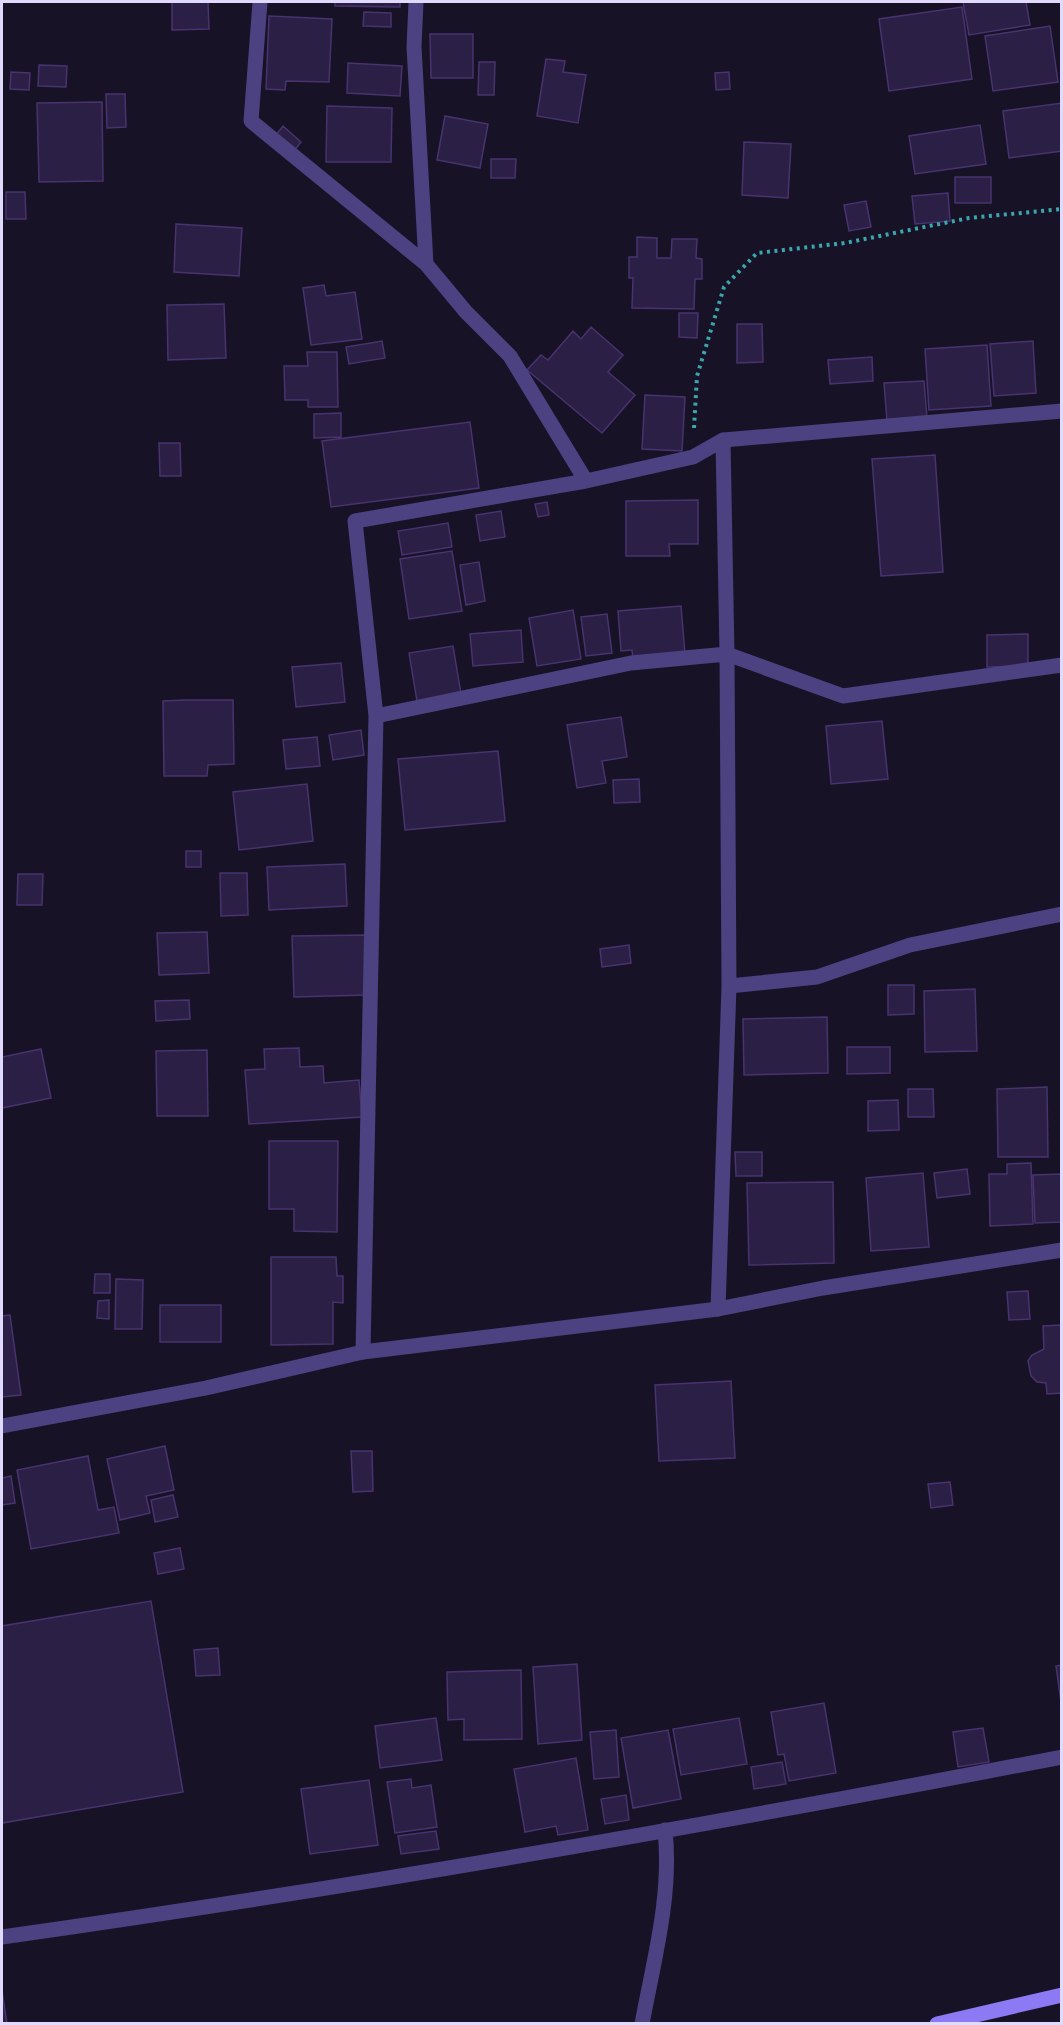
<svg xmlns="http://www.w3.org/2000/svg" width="1063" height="2025" font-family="'Titillium Web',sans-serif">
	<rect width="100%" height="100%" fill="#181226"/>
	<path fill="#2c1f45" stroke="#47336f" stroke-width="1.5" d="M172 2H208L209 29 172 30Z
		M335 2H400V7L335 6Z
		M963 2H1026L1030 25 969 35Z
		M962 7 972 79 889 91 879 19Z
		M364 12 391 13V27L363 26Z
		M269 16 332 19 329 82 286 81 285 90 266 89Z
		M1050 26 1058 82 993 91 985 36Z
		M430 34H473V78H431Z
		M546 59 565 61 563 72 586 75 578 123 537 116Z
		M479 62H495L494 95H478Z
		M348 63 402 66 400 96 347 93Z
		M39 65 67 66 66 87 38 86Z
		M11 72 30 73 29 90 10 89Z
		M729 72 730 89 716 90 715 73Z
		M106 94H125L126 127 107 128Z
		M102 102 103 181 39 182 37 103Z
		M1062 103V151L1009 158 1003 111Z
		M327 106 392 108 391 162H326Z
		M445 116 488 124 480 168 437 160Z
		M980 125 986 164 915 174 909 136Z
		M283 126 301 142 294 151 276 135Z
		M744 142 791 144 788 198 742 195Z
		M491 159H516L515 178H491Z
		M955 177H991V203H955Z
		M6 192H25L26 219H6Z
		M948 193 950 221 915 224 912 196Z
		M866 201 871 227 849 231 844 205Z
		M176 224 242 228 239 276 174 272Z
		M637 237 657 238V258H671L672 239H697L696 258 702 259V279H695L694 309 632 308 633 278H629V257H637Z
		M324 285 326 296 355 292 362 339 311 345 303 288Z
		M224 304 226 358 168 360 167 305Z
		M679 313H698L697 338 679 337Z
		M737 324H762L763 362 737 363Z
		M591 327 623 355 608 372 635 395 602 433 527 370 541 355 548 360 573 331 581 339Z
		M382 341 385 358 349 364 346 347Z
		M1033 341 1036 393 994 396 990 344Z
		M987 345 991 406 929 410 925 349Z
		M307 352H337L338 407H308V400H285L284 366H308Z
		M872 357 873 381 830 384 828 360Z
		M924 381 927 418 887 421 884 383Z
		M645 395 685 397 682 451 642 449Z
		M341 413V437L314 438V414Z
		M470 422 479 488 331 507 322 441Z
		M159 443H180L181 476H160Z
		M935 455 943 572 881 576 872 459Z
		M698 500V544H669L670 556H626V501Z
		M547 502 549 515 538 517 535 504Z
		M501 511 505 537 480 541 476 515Z
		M448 523 452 547 402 555 398 531Z
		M452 551 462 611 409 619 400 559Z
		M479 562 485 601 466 605 460 565Z
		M681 606 685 654 633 659 632 650 621 651 618 611Z
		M573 610 581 659 537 666 529 618Z
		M607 614 612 653 586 656 581 617Z
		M521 630 523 662 473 666 470 634Z
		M1028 634V666L987 667V635Z
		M453 646 461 694 417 701 409 653Z
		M341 663 345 702 296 707 292 667Z
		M185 700H233L234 764 208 765 207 776H164L163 701Z
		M621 717 627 757 602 761 606 783 577 788 567 725Z
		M882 721 888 779 831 784 826 726Z
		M361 730 364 755 333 760 329 735Z
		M317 737 320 766 286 769 283 740Z
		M498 751 505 821 405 830 398 759Z
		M639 779 640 802 614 803 613 780Z
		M307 784 313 841 239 850 233 792Z
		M186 851H201V867H186Z
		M345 864 347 906 269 910 267 867Z
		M220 873H247L248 915 221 916Z
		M18 874H43L42 905H17Z
		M207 932 209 973 159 975 157 933Z
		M366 935 367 995 294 997 292 936Z
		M629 945 631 963 602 967 600 949Z
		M888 985H914V1014L888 1015Z
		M975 989 977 1051 925 1052 924 991Z
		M189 1000 190 1019 156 1021 155 1001Z
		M827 1017 828 1073 744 1075 743 1019Z
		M847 1047H890V1073L847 1074Z
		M299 1048 300 1067 323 1066 324 1083 359 1080 362 1117 249 1124 245 1070 265 1069 264 1049Z
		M41 1049 51 1098 2 1108V1057Z
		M207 1050 208 1116H157L156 1051Z
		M1047 1087 1048 1157H998L997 1089Z
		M908 1089H933L934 1117H908Z
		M898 1100 899 1130 868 1131V1101Z
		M269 1141H338L337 1232 294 1231V1209H269Z
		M735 1152H762V1176H736Z
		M1031 1163 1033 1224 990 1226 989 1174H1007V1164Z
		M967 1169 970 1194 937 1198 934 1173Z
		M923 1173 929 1247 871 1251 866 1178Z
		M1062 1174V1222L1035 1223 1033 1175Z
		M833 1182 834 1263 749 1265 747 1183Z
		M271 1257H336L337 1276H343V1303L333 1302V1344L271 1345Z
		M95 1274H110V1293H94Z
		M116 1279 143 1280 142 1329H115Z
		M1028 1291 1030 1319 1009 1320 1007 1292Z
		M109 1300V1319L97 1318 98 1301Z
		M160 1305H221V1342H160Z
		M10 1315 21 1395 2 1397V1316Z
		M1062 1325V1393L1047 1394 1046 1383 1037 1382 1031 1376 1028 1361 1032 1355 1044 1349 1043 1326Z
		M731 1381 735 1458 659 1461 655 1385Z
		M165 1446 174 1490 146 1496 150 1513 120 1520 107 1459Z
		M351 1451H372L373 1491 353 1492Z
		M88 1456 98 1510 114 1507 119 1533 31 1549 17 1470Z
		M11 1476 15 1503 2 1505V1478Z
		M950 1482 953 1505 931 1508 928 1484Z
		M173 1495 178 1517 155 1522 151 1500Z
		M180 1548 184 1569 158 1574 154 1553Z
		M151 1601 183 1792 2 1823V1626Z
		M218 1648 220 1675 196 1676 194 1650Z
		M577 1664 582 1740 538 1744 533 1667Z
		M1062 1665V1709L1056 1666Z
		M521 1670 522 1739 464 1740V1719L448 1720 447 1672Z
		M824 1703 836 1773 789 1781 784 1754 778 1755 771 1712Z
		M436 1718 442 1760 380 1768 375 1726Z
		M739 1718 747 1764 681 1775 673 1729Z
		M983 1728 989 1762 958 1767 953 1732Z
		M616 1730 619 1777 594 1779 590 1732Z
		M668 1730 681 1799 633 1808 621 1738Z
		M576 1758 588 1830 558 1835 556 1826 525 1832 514 1769Z
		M782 1762 786 1784 754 1789 751 1767Z
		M411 1779 412 1788 431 1785 437 1827 395 1833 387 1782Z
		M369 1780 378 1845 310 1854 301 1789Z
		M626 1795 629 1820 605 1824 601 1799Z
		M436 1831 439 1849 401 1854 398 1836Z
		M2 1991 7 2024H2Z"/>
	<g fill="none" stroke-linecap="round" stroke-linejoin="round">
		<path stroke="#3aa7af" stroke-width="4" stroke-dasharray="3 4.5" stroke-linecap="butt" d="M694 428 697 376 724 287 757 253 845 243 969 218 1062 209"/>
		<path stroke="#4c4181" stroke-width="15" d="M2 1426 206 1388 363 1352 718 1309 823 1288 1062 1250
			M2 1937C356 1887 710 1825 1062 1757
			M642 2024C654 1959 672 1895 665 1830"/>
		<path stroke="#4c4181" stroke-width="15" d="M260 2 251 121 426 264
			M416 2 414 47 426 264 466 312 510 356 586 481
			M376 716 355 521 586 481 693 457 723 440 1062 411
			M729 986 817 977 910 945 1062 914
			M718 1309 729 986 727 654 843 696 1062 665
			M363 1352 376 716 631 663 727 654 723 440"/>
		<path stroke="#8c79f4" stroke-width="15" d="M937 2024 1062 1995"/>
	</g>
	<rect width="1063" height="2025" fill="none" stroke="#e2dafc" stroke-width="6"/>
</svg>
